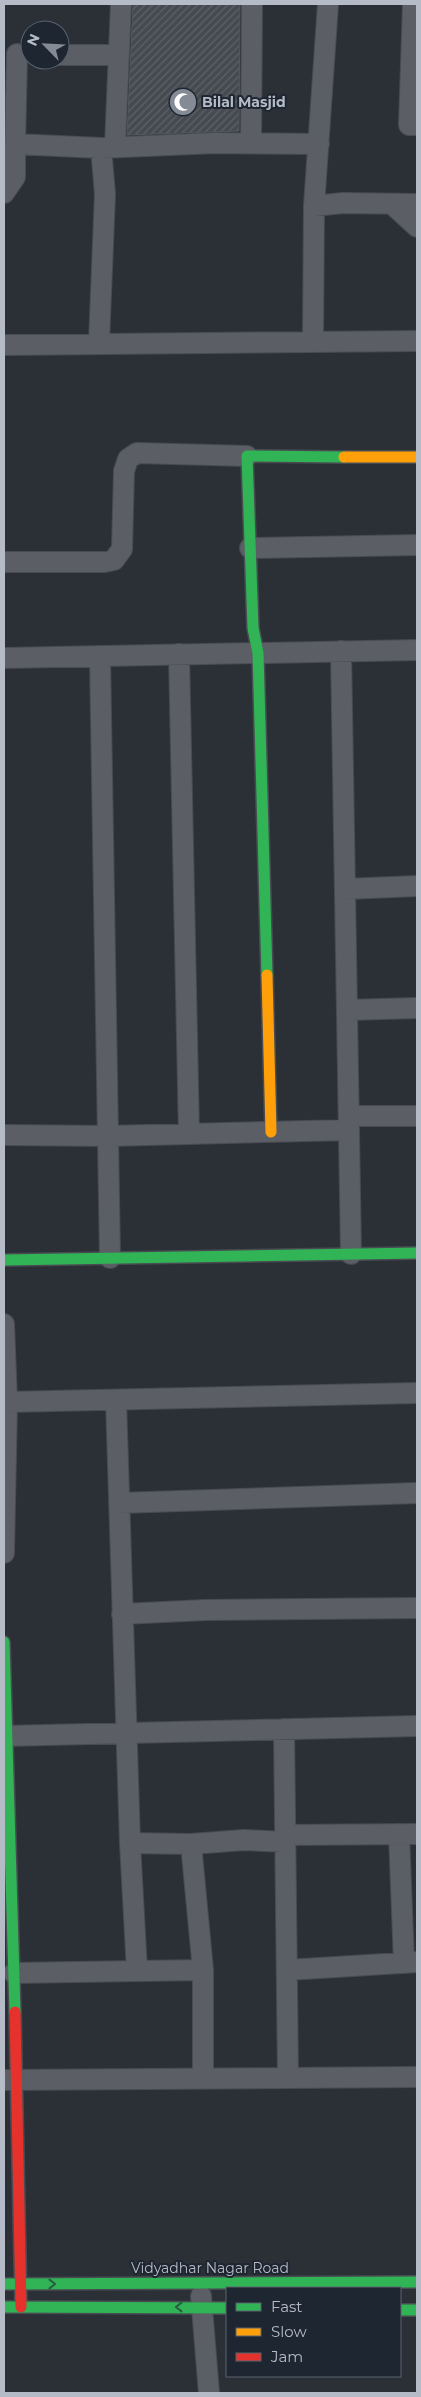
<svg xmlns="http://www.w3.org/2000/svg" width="421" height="2397" font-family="Montserrat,sans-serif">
	<defs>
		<pattern id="building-hatch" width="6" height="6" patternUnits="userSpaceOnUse" patternTransform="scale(1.25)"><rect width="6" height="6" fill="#454950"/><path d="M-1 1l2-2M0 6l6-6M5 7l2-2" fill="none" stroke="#5e6168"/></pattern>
	</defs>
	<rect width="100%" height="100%" fill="#2b3037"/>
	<path fill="url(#building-hatch)" stroke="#53575f" d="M133 4H240L239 131 127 135Z"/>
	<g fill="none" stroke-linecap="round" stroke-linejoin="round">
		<defs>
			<path id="street" d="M328 4 314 206 343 203 417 204
				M413 4 409 125H417
				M17 54 15 144 101 148
				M60 55H119
				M251 143 252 4
				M115 146 121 4
				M4 193 15 177V144
				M392 204 417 227
				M313 342 314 206
				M99 343 105 194 101 148 215 143 319 144
				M4 345 417 341
				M250 548 417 545
				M4 562H104L114 560 122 549 124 471 128 459 137 453 247 456
				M341 651 351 1254
				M179 654 189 1134
				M100 656 110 1258
				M4 658 417 650
				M345 889 417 886
				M347 1010 417 1008
				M349 1116H417
				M4 1135 108 1136 349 1130
				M4 1324 7 1402 4 1553
				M116 1400 130 1843
				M7 1402 417 1393
				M119 1503 417 1493
				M122 1614 205 1610 417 1608
				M284 1729 288 2078
				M4 1736 417 1726
				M399 1834 404 1963
				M285 1835 417 1834
				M191 1844 244 1840 286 1842
				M203 1970 191 1844 130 1843 137 1971 203 1970V2079
				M287 1970 417 1962
				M14 1973 137 1971
				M4 2080 417 2077
				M201 2296 209 2393"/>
			<path id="fast" d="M267 975 258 653 253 628 247 456 344 457
				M4 1260 417 1253
				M4 1642 15 2012
				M4 2284 417 2282
				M4 2307 227 2308
				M400 2310H417"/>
			<path id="slow" d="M344 457H417
				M267 975 271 1132"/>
			<path id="jam" d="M15 2012 21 2307"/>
		</defs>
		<use href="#street" stroke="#484c52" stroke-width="22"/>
		<use href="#fast" stroke="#484c52" stroke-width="14"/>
		<use href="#slow" stroke="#484c52" stroke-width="14"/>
		<use href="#jam" stroke="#484c52" stroke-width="14"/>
		<use href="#street" stroke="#5b5e65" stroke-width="20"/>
		<use href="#fast" stroke="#30b455" stroke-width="11"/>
		<use href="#slow" stroke="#ff9f0a" stroke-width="11"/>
		<use href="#jam" stroke="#e5322d" stroke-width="11"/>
	</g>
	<defs><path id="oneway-chevron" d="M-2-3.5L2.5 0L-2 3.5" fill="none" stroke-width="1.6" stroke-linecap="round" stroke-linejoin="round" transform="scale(1.25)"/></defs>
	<g stroke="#255f40">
		<use href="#oneway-chevron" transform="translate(52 2284)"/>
		<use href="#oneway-chevron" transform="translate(179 2307) rotate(-180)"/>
	</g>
	<defs>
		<symbol id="mosque-disc" viewBox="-11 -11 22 22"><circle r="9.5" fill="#858b95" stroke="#1e2632"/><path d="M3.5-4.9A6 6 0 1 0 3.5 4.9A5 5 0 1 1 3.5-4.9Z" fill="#fff"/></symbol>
	</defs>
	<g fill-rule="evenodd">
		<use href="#mosque-disc" x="167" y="86" width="32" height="32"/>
	</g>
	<g text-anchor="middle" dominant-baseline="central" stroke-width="4" stroke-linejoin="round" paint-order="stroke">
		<g font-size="14" font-weight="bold" fill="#b5bcc8" stroke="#1e2632" text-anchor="start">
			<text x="202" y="102">Bilal Masjid</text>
		</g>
		<g font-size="14" fill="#b5bcc8" stroke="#1e2632">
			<text x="210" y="2268">Vidyadhar Nagar Road</text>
		</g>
	</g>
	<rect width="421" height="2397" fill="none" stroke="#b5bcc8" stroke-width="10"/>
	<rect x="226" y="2287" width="175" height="90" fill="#1e2632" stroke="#5a626e"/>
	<rect x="236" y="2303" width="25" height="8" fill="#30b455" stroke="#5a626e"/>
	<text x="271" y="2312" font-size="15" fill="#b5bcc8">Fast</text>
	<rect x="236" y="2328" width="25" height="8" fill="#ff9f0a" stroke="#5a626e"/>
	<text x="271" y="2337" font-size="15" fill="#b5bcc8">Slow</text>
	<rect x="236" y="2353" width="25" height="8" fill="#e5322d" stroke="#5a626e"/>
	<text x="271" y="2362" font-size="15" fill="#b5bcc8">Jam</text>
	<g transform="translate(45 45) rotate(294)"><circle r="24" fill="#1e2632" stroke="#5a626e"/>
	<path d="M0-4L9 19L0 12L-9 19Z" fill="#858b95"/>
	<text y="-8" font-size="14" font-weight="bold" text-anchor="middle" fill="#b5bcc8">N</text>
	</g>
</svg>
